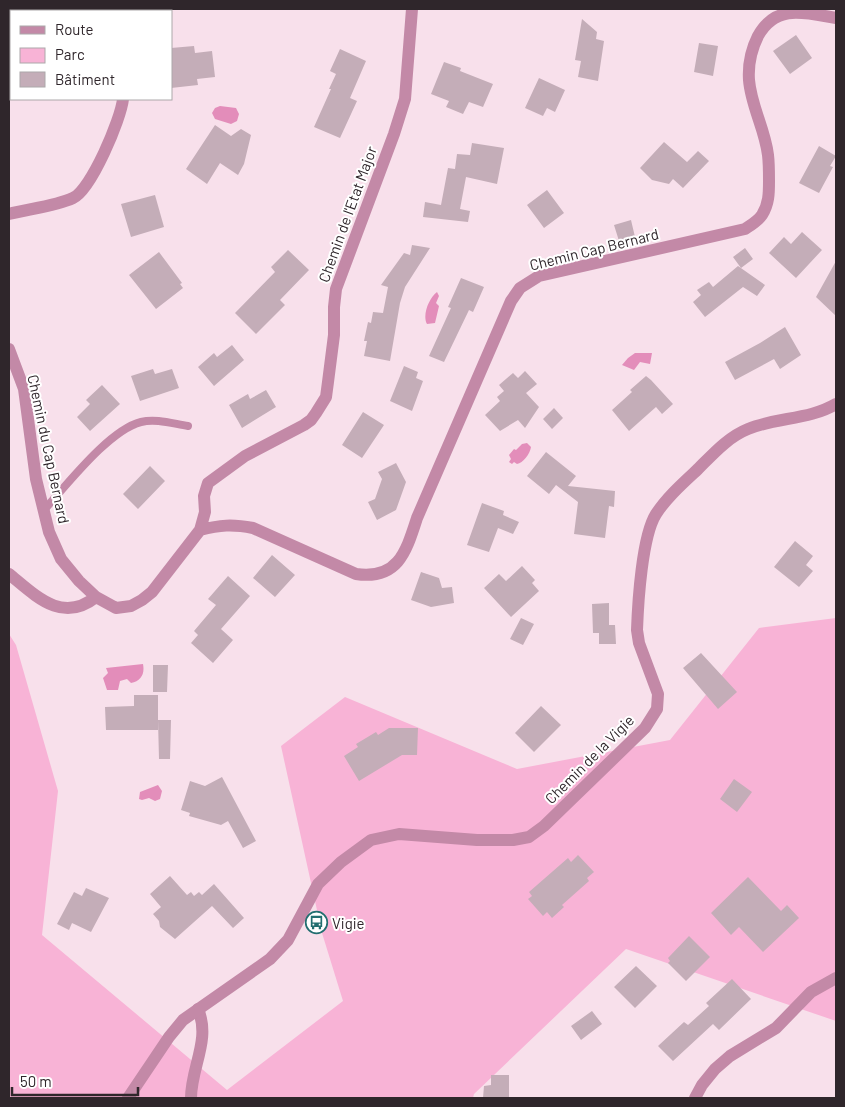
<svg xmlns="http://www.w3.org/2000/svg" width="845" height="1107" font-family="Barlow,sans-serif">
	<rect width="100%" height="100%" fill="#f8e0eb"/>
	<path fill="#f8b3d6" d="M836 618V1021L626 949 474 1094 473 1098H9V634L16 645 58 791 42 935 227 1090 343 1001 322 933 281 746 345 697 517 769 670 740 759 628Z"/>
	<path fill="#e38dba" d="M220 106 236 108 239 114 237 121 231 124 215 119 212 113 215 108Z
		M437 292 439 296 436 303 439 306 435 323 427 324C422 315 429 298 437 292Z
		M635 353H652L650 364 640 362 634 370 622 365 628 358Z
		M527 443 531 447C530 454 523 463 517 464L514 462 512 464 509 462 511 459 509 455 514 449 516 450 522 444Z
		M143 664C145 674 141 681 131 683L127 679 120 681 118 690H107L103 678 108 673 106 668Z
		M158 785 162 791 160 799 155 801 149 798 142 800 139 799 140 792Z"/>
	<path fill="#c4adb8" d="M582 19 597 32 596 39 604 41 598 81 578 77 581 61 575 60Z
		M796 35 812 58 790 74 773 51Z
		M699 43 718 46 713 76 694 72Z
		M194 46 195 53 212 51 215 77 197 79 198 85 171 88V48Z
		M340 49 366 61 350 98 357 101 340 138 314 127 331 89H329L336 74 330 71Z
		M444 62 461 68 460 71 493 84 483 107 469 102 463 114 446 107 449 101 431 94Z
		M539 78 565 90 555 112 547 108 543 116 525 108Z
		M215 125 231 136 241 129 251 135 244 164 238 175 220 163 207 184 186 169Z
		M664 142 687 162 698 151 709 161 683 188 673 179 669 184 652 180 640 168Z
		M472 143 504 148 497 184 466 177 460 209 470 211 468 222 423 217 425 202 441 205 448 168 455 169 457 154 470 155Z
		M819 146 836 156 830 166 833 167 819 193 799 183Z
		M547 190 564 213 544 228 527 205Z
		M155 195 164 227 131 237 121 204Z
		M631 220 635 237 619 241 614 225Z
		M802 232 822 250 796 278 769 253 784 237 791 244Z
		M412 245 430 248 405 287 400 303 390 361 364 356 367 341H364L368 322 371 323 373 312 383 313 388 287 381 285 404 253 410 255Z
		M745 248 753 259 741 268 733 257Z
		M288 250 309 270 280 300 285 305 256 334 235 313 275 272 271 267Z
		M159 252 182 283 180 284 183 288 156 309 129 275Z
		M836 261V316L816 297Z
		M738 266 765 285 757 296 743 287 705 317 693 302 701 295 697 290 709 282 713 287Z
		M461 278 484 287 473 312 469 310 444 362 429 356 451 308 448 307Z
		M785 327 801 355 780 369 774 359 735 380 725 362 760 343Z
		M232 345 244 360 214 386 198 367 214 353 217 357Z
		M404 366 418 372 416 378 423 381 412 411 390 401Z
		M153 369 155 374 172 369 179 388 140 401 131 376Z
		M525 371 537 384 526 393 539 407 525 428 518 420 500 431 485 415 500 401 497 397 504 391 499 385 513 373 518 378Z
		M646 376 651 380 673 404 662 414 656 407 629 431 612 410 632 392 630 390Z
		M102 385 120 404 90 431 77 417 90 404 86 400Z
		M266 390 276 407 242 428 229 405 248 394 250 399Z
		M554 408 563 418 552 429 543 419Z
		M363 412 384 425 362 458 342 445Z
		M546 452 576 476 568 486 615 491 614 507 609 506 605 538 574 534 578 502 556 485 549 494 527 476Z
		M396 463 406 482 396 510 377 520 368 502 375 499 382 479 378 472Z
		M150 466 165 481 138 509 123 494Z
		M482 503 504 511 503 515 519 522 513 534 498 528 489 552 467 545Z
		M795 541 813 556 806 565 813 571 799 587 774 567Z
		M272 555 295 575 275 597 253 578Z
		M522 566 535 580 532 583 539 591 511 617 484 588 499 574 506 581Z
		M421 572 439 578 442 588 452 587 454 603 431 607 411 600Z
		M228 576 250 596 221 629 233 640 213 663 191 643 198 635 194 631 216 605 208 599Z
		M609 603V625H615L616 644H599V633H593L592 604Z
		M521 618 534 624 523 645 510 639Z
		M701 653 737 692 718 709 683 668Z
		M153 665H168L167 692H153Z
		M134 695H158V730H106L105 707 134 706Z
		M541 706 561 725 534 752 515 733Z
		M158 720H171L170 759H159Z
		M389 728H418L417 755H402L359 781 344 756 358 747 356 744 376 732 378 735Z
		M222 777 256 841 243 848 228 821 221 825 189 816 190 813 181 810 190 781 205 786Z
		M734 779 752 792 737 812 720 799Z
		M578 855 594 872 587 878 589 881 562 905 564 907 552 918 547 912 543 916 528 899 532 896 529 892 568 858 571 862Z
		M170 876 187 895 191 892 194 896 199 892 202 895 214 884 244 918 233 928 212 906 175 939 160 927 159 921 153 914 161 907 150 894Z
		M748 877 781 911 787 905 799 918 763 952 739 927 731 935 711 913Z
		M86 888 109 898 91 932 72 923 69 930 57 924 74 892 82 896Z
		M689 936 710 957 686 981 668 963 670 961 668 958Z
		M636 966 657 986 635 1008 614 987Z
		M732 979 751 999 719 1030 713 1024 673 1061 658 1046 684 1022 688 1025 709 1006 706 1003Z
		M592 1011 602 1024 581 1040 571 1026Z
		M491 1075H509V1098H483L484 1086 491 1085Z"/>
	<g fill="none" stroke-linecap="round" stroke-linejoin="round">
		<path stroke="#c389a7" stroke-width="8" d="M44 510C67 485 109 430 141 422 156 418 174 424 188 426"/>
		<path stroke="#c389a7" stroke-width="12" d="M29 9 35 11
			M9 214C28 209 56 206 73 198 91 190 121 119 123 99
			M9 349 24 389 36 479 49 532 61 559 79 581 96 597 116 608 131 606 142 600 152 592 200 530 205 512 204 496 208 483 245 456 304 425 311 420 316 413 326 397 328 382 334 335V307L336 289 394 134 405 99 412 9
			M200 530C220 525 232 524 253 528L356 574C398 580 406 552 417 518L511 301 520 288 539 276 745 229C751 225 758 221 762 215 769 204 769 193 769 181 769 173 769 163 768 155 765 129 751 106 749 80 748 65 751 50 758 36 776 3 806 13 836 18
			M9 574C36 596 62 624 96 597
			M191 1098C191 1067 211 1040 198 1009
			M695 1098 702 1085 715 1069 730 1056 776 1028 811 992 836 978"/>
		<path stroke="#c389a7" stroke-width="12" d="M128 1098 169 1037 183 1020 270 959 288 940 318 884 341 862 371 840 399 834 477 840H513L529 837 544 826 645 728 657 709 658 694 639 643 637 630C638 602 642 536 656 514 667 497 683 483 698 469 713 454 728 437 748 429 777 417 809 420 836 404"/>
	</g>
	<defs>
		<symbol id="bus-ring" viewBox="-11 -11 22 22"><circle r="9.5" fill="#fff" stroke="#226e70" stroke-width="1.5"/><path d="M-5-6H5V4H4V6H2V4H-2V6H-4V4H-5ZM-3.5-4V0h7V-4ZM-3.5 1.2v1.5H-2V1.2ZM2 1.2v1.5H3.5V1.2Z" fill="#226e70"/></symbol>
	</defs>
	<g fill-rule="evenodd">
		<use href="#bus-ring" x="304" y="910" width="25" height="25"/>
	</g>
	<g text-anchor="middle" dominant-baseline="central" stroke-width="4" stroke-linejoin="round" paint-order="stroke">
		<g font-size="15" fill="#2f262b" stroke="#fff">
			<text transform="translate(347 214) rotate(-70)">Chemin de l'Etat Major</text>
			<text transform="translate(594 249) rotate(-14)">Chemin Cap Bernard</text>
			<text transform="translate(49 449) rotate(78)">Chemin du Cap Bernard</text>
			<text transform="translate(589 759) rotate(-45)">Chemin de la Vigie</text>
		</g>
		<g font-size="15" fill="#2f262b" stroke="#fff" text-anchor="start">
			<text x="332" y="923">Vigie</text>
		</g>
	</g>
	<rect width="845" height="1107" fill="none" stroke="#2f262b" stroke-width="20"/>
	<rect x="10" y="10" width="162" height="90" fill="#ffffff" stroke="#aca8aa"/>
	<rect x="20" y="26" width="25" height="8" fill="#c389a7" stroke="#aca8aa"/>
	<text x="55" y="35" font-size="15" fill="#2f262b">Route</text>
	<rect x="20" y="48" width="25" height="15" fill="#f8b3d6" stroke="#aca8aa"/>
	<text x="55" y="60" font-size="15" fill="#2f262b">Parc</text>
	<rect x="20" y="72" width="25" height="15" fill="#c4adb8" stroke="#aca8aa"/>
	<text x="55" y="85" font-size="15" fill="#2f262b">Bâtiment</text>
	<path d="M12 1087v8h126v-8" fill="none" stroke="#2f262b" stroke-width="2.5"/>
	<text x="20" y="1087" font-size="15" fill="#2f262b" stroke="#ffffff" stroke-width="4" paint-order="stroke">50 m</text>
</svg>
